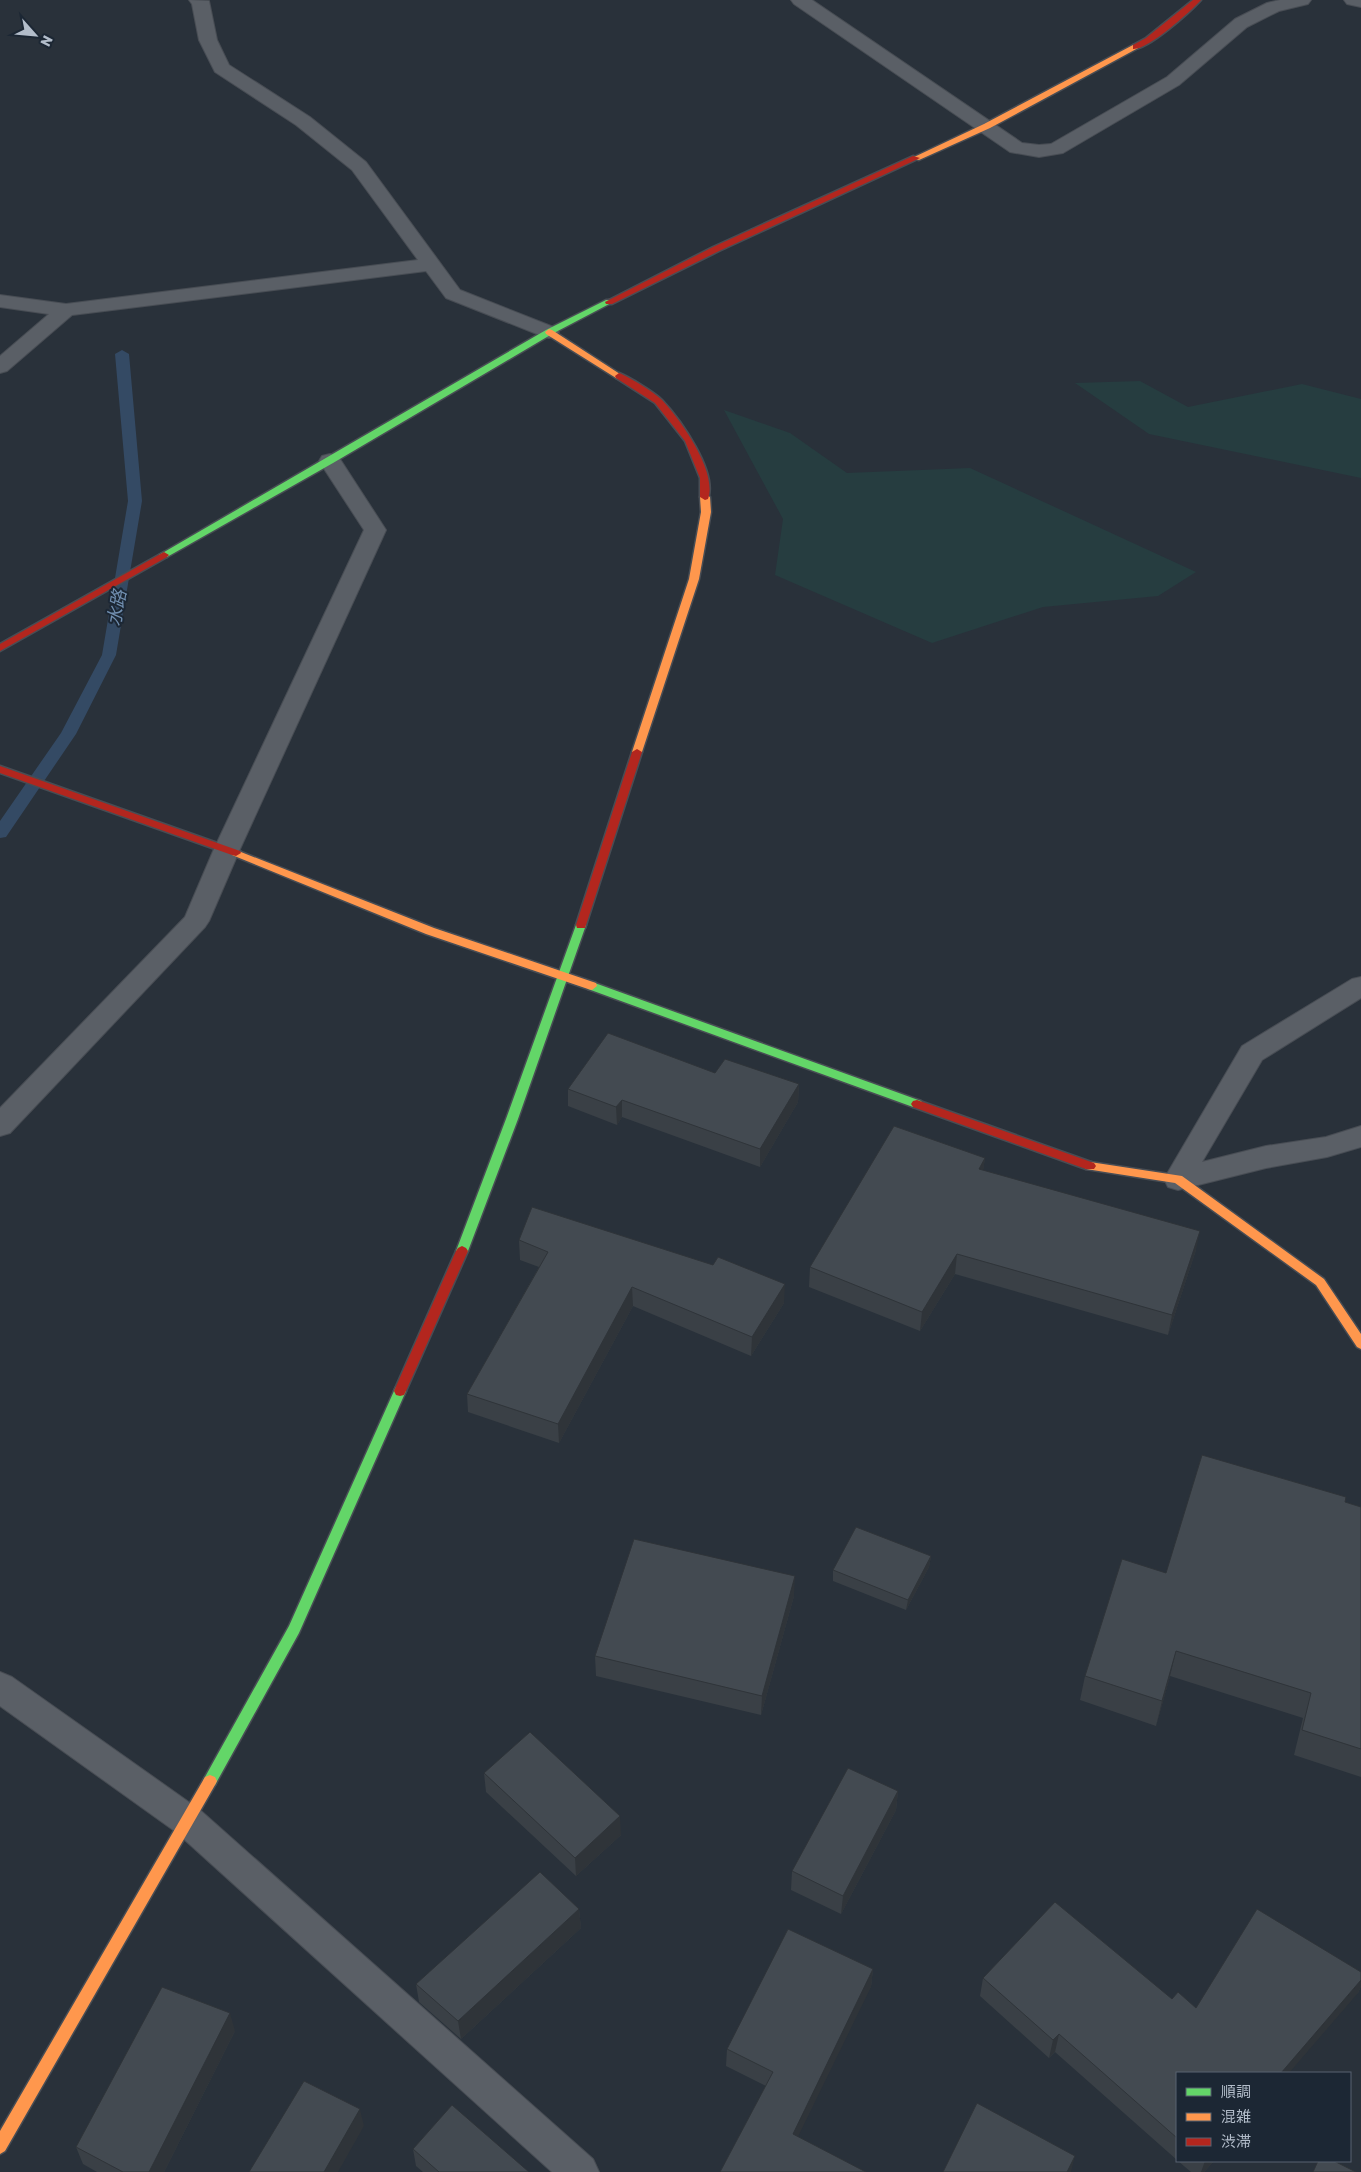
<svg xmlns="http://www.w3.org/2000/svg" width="1361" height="2172" font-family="Rubik,'Noto Sans JP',sans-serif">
	<rect width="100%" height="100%" fill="#29313a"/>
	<path fill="#263d40" d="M1140 381 1188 407 1302 384 1361 399V478L1149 434 1075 383Z
		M724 410 790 433 847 473 970 468 1196 572 1158 596 1043 607 932 643 775 575 783 519Z"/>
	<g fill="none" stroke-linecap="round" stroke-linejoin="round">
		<path fill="#344a64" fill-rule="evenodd" d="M122 350 129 354 142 501 116 655 76 734 6 837 0 838V821L61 733 102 655 128 501 115 354Z"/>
		<defs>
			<path id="street" d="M189 0 209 1 217 40 229 65 310 117 366 162 460 290 556 328 559 332 556 336 549 338 542 336 446 298 426 271 72 315 7 371 0 373V356L49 314 0 307V295L66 304 418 260 352 170 296 125 215 72 199 40 192 4Z
				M791 0H812L1022 143 1039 145 1051 144 1167 77 1235 19 1267 3 1280 0H1311L1308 4 1279 11 1247 27 1179 85 1063 153 1039 157 1010 152 794 4Z
				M1344 0H1361V7L1347 4Z
				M330 454 338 456 386 530 240 849 209 921 205 927 10 1133 0 1136V1108L185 917 214 849 364 530 319 461 322 456Z
				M1361 977V998L1262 1060 1202 1162 1266 1146 1326 1137 1361 1126V1147L1327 1157 1266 1168 1178 1190 1168 1187 1164 1179 1242 1046 1352 979Z
				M0 1672 12 1677 200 1810 593 2159 599 2172H552L176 1832 0 1706Z"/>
			<path id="fast" d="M606 300H612L613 302 552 334 333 463 167 557H161L159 555 546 330Z
				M581 921 586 925 518 1119 468 1251 466 1254H458L456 1251 506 1119 576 925Z
				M592 982 921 1101 923 1104 921 1107H913L588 989 587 986Z
				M400 1386 404 1387 406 1391 299 1633 215 1785 210 1787 205 1785 203 1781 205 1777 289 1626 394 1391 396 1387Z"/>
			<path id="slow" d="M1133 45 1140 47 990 128 919 160 912 158 984 124Z
				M549 329 552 330 623 376 619 379 616 378 546 334 545 332Z
				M705 494 710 497 711 512 699 579 642 752 637 755 632 752 689 579 701 512 700 497Z
				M236 850 434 928 596 983 597 986 592 990 588 989 426 934 232 855 231 853 232 851Z
				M1090 1162 1182 1176 1324 1279 1361 1334V1349L1357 1347 1316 1285 1175 1183 1086 1169 1084 1166 1086 1163Z
				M210 1775 215 1777 217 1781 215 1785 5 2151 0 2154V2131L205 1777Z"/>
			<path id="jam" d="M1193 0H1201C1190 12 1148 50 1133 49V45L1146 38Z
				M913 156 920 158 719 251 612 304H606L605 302 713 247Z
				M619 373C629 377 654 392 662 400 680 419 718 472 708 499L705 500 700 497V478L685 441 655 403 616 378 615 376Z
				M164 552 169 555 167 557 0 651V644Z
				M637 749 642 752 586 925 585 928H577L576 925 632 752Z
				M0 766 240 851 241 853 236 856 232 855 0 773Z
				M917 1100 1094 1163 1096 1166 1094 1169H1086L913 1107 911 1104 913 1101Z
				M462 1246 466 1248 468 1251 406 1391 404 1395 400 1396 396 1395 394 1391 456 1251 458 1248Z"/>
		</defs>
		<use href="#street" stroke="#484d54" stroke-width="2"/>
		<use href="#fast" stroke="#484d54" stroke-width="3"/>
		<use href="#slow" stroke="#484d54" stroke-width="3"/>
		<use href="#jam" stroke="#484d54" stroke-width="3"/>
		<use href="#street" fill="#5a5f66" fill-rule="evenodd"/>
		<use href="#fast" fill="#63d668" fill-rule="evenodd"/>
		<use href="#slow" fill="#ff974d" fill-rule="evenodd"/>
		<use href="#jam" fill="#b3261e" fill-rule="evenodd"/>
	</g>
	<path fill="#3a4046" d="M715 1073 799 1084 798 1102 760 1167 622 1117 617 1125 568 1106V1089Z
		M985 1158 983 1170 1196 1250 1168 1335 955 1274 920 1331 809 1287 810 1267Z
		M519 1240 784 1303 751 1356 633 1306 559 1443 468 1412 467 1394 539 1267 520 1260Z
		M1345 1502 1361 1507V1777L1294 1755 1303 1718 1170 1676 1156 1726 1080 1700 1085 1676Z
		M931 1556 929 1567 906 1610 833 1581V1570Z
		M794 1596 761 1715 596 1676 595 1656Z
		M484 1773 621 1835 576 1876 486 1792Z
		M898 1791 896 1810 841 1914 791 1890 792 1871Z
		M579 1909 581 1928 461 2039 419 2002 416 1984Z
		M873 1969 871 1987 720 2172 766 2086 726 2066 727 2049Z
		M1361 1972V1986L1358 1993 1177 2073V2160L1055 2052 1049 2058 980 1996 983 1978 1172 1999 1196 2008Z
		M235 2031 164 2172H97L83 2164 76 2147Z
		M413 2149 529 2172H423L416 2166Z
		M1178 2161H1214L1204 2172H1191Z"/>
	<path fill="#2f3439" d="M799 1084 798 1102 760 1167V1149Z
		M622 1100V1117L617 1125 616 1107Z
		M985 1158 982 1178 979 1169Z
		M1200 1231 1196 1250 1168 1335 1172 1315Z
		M957 1254 955 1274 920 1331 922 1312Z
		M785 1284 784 1303 751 1356 752 1337Z
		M632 1287 633 1306 559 1443 558 1424Z
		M931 1556 929 1567 906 1610 908 1600Z
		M795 1576 794 1596 761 1715 762 1696Z
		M1176 1651 1170 1676 1156 1726 1162 1701Z
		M898 1791 896 1810 841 1914 843 1896Z
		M620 1816 621 1835 576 1876 575 1858Z
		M579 1909 581 1928 461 2039 458 2021Z
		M873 1969 871 1987 791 2151 793 2134Z
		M1361 1980V1986L1358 1993 1289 2073H1281Z
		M230 2013 235 2031 164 2172H149Z
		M1059 2034 1055 2052 1049 2058 1053 2040Z
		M360 2109 364 2126 338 2172H324Z
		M1075 2156 1071 2172H1067Z
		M1205 2161H1214L1204 2172H1201Z"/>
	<path fill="#434a51" stroke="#2f3439" d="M608 1033 715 1073 725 1059 799 1084 760 1149 622 1100 616 1107 568 1089Z
		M894 1126 985 1158 979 1169 1200 1231 1172 1315 957 1254 922 1312 810 1267Z
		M532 1207 713 1265 718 1257 785 1284 752 1337 632 1287 558 1424 467 1394 548 1252 519 1240Z
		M1202 1455 1346 1497 1345 1502 1361 1507V1749L1302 1730 1311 1693 1176 1651 1162 1701 1085 1676 1122 1559 1166 1573Z
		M856 1527 931 1556 908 1600 833 1570Z
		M634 1539 795 1576 762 1696 595 1656Z
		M530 1732 620 1816 575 1858 484 1773Z
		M848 1768 898 1791 843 1896 792 1871Z
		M540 1872 579 1909 458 2021 416 1984Z
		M1055 1902 1172 1999 1178 1992 1196 2008 1257 1909 1361 1972V1980L1281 2073H1177V2138L1059 2034 1053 2040 983 1978Z
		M788 1929 873 1969 793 2134 866 2172H720L773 2072 727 2049Z
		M162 1987 230 2013 149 2172H123L76 2147Z
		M304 2081 360 2109 324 2172H249Z
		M977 2103 1075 2156 1067 2172H943Z
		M452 2105 529 2172H439L413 2149Z
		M1318 2161H1334L1356 2172H1313Z"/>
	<g text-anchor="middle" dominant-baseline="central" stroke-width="4" stroke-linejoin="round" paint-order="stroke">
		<g font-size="18" font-style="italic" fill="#718fb0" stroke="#1c2734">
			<text transform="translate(117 608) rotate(-80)">水路</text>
		</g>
	</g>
	<rect x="1176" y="2072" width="175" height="90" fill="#1c2734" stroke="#586370"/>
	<rect x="1186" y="2088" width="25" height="8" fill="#63d668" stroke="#586370"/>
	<text x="1221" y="2097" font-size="15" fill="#b3bdca">順調</text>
	<rect x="1186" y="2113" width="25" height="8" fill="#ff974d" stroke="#586370"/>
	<text x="1221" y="2122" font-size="15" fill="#b3bdca">混雑</text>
	<rect x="1186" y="2138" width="25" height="8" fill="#b3261e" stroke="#586370"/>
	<text x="1221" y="2147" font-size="15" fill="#b3bdca">渋滞</text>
	<g transform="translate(35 35) rotate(117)" stroke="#1c2734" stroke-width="4" paint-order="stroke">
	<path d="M0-4L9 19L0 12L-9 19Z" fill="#b3bdca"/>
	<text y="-8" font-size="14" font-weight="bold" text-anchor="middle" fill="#b3bdca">N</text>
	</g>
</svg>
